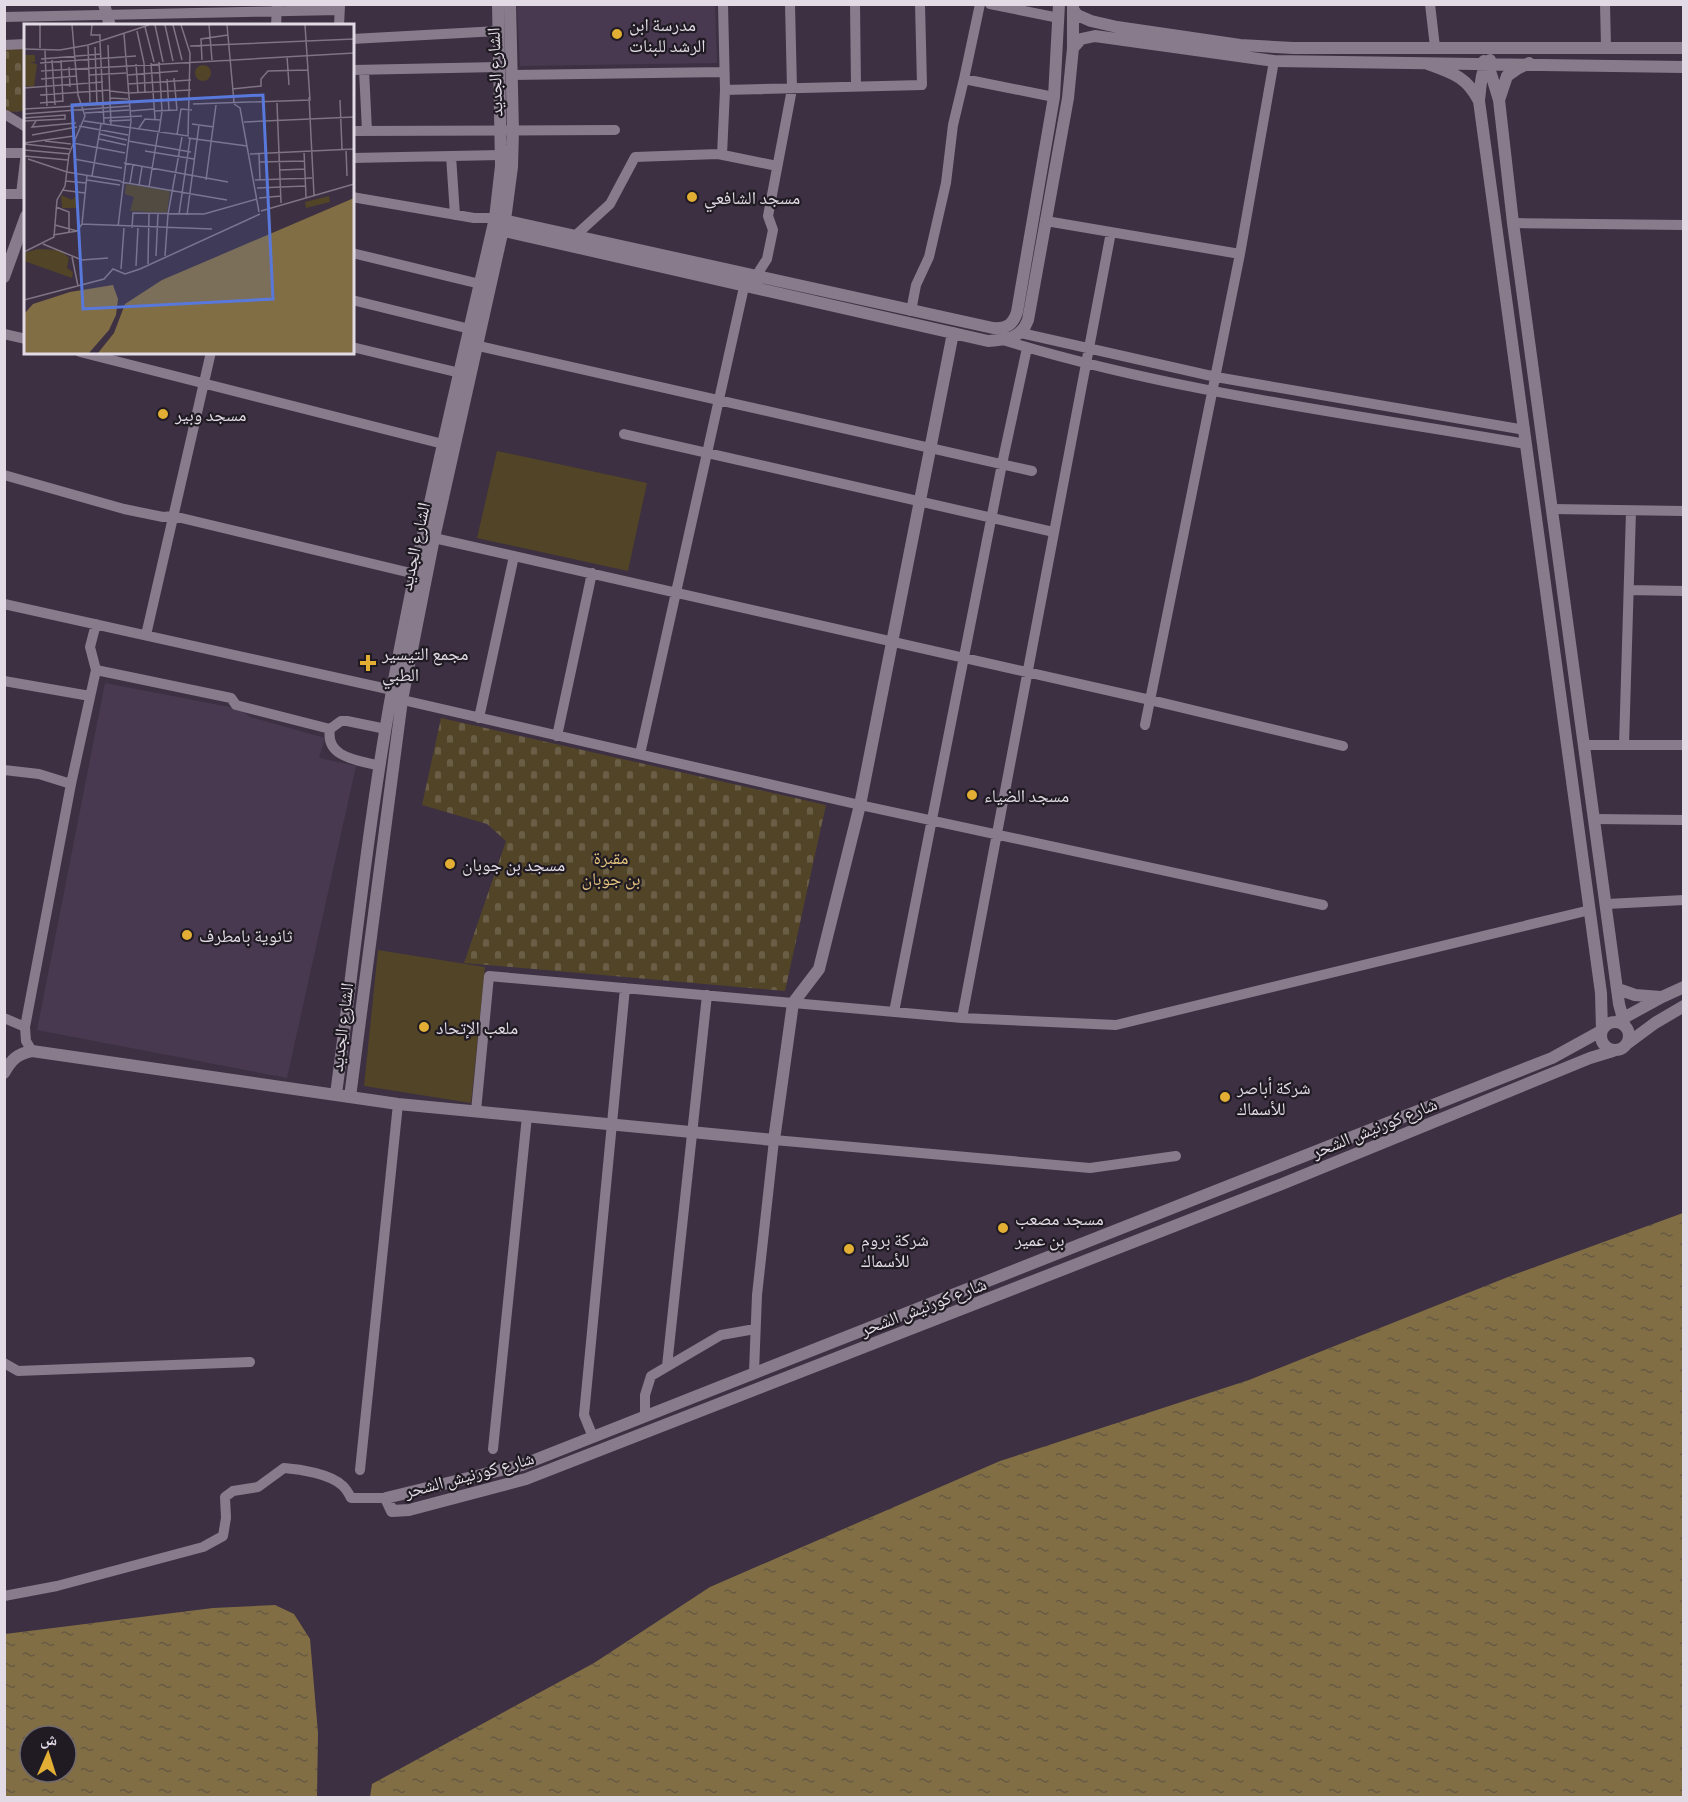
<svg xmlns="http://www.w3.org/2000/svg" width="1688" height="1802" font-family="Barlow,'Noto Naskh Arabic',sans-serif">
	<defs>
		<pattern id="cemetery-stones" width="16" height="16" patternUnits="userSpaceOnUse" patternTransform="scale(1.5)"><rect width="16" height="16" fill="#524427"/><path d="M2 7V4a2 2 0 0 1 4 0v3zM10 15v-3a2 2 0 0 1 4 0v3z" fill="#6b5e46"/></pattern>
		<pattern id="water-ripples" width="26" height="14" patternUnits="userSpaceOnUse" patternTransform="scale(1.5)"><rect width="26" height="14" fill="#826e44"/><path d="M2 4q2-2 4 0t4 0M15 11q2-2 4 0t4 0" fill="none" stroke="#665a44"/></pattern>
	</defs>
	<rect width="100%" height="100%" fill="#3c3042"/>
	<path fill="#493950" d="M517 5H715L717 63 520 66Z
		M105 683 240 709 250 717 325 738 319 758 356 766 287 1078 37 1030Z"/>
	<path fill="#524427" d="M497 451 647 483 628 571 477 538Z
		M378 950 485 967 471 1103 364 1086Z"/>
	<path fill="url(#cemetery-stones)" d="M25 45V111L5 112V46Z
		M441 718 826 805 785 991 464 963 506 841 487 824 422 805Z"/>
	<path fill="url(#water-ripples)" fill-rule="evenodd" d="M1683 1213V1797H370L372 1784 594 1663 710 1587 1000 1461 1249 1380 1513 1275Z
		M275 1605 294 1614 310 1639 318 1733 317 1797H5V1634L213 1608ZM30 1736H66V1772H30Z"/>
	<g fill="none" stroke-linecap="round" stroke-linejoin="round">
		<path stroke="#877b8c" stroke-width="10" d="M855 4 856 87
			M990 4 1059 18
			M1430 4 1435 47
			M1605 4 1606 47
			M4 17 339 10
			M276 26 277 5
			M339 26 340 5
			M352 39 498 31
			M4 45 26 44
			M352 70 499 67
			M364 70 367 131
			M512 75 724 72
			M964 79 980 4
			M725 90 922 85 920 4
			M6 115 26 127
			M352 131 615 130
			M4 153H25
			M722 155 725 90 723 4
			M451 156 455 215
			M352 158 501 155
			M4 194H25
			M21 194 26 152
			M352 197 474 218H495
			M1046 221 1240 254
			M1513 223 1684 225
			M576 235 610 204 635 157 718 154 777 166
			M352 253 480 284
			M756 276 767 259 773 230 768 216 792 89 790 4
			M352 300 470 329
			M911 311 916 285 929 257 946 183 953 125 964 79 1054 97
			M1021 333 1216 377 1525 430
			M4 334 26 339
			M1003 340C1172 392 1353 414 1526 444
			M470 344 1032 471
			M352 347 460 373
			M80 352 443 444
			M624 434 1054 532
			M4 475 124 509 163 517 173 516 415 574
			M1552 509 1684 511
			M434 538 1146 699 1343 746
			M1629 590 1684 591
			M4 604 392 690
			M146 635 211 352
			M96 670 231 698 236 705 330 729 341 721H347L386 729
			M4 681 90 696
			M394 698 860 805 1323 905
			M479 718 514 556
			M1145 725 1240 254 1274 61
			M330 729C325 758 358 760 380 766
			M557 736 592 573
			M1585 745H1684
			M1624 745 1631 511
			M640 754 744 287
			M4 770 39 774 71 784
			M1595 819 1684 820
			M1607 904 1684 900
			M894 1012 1002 464 1027 348
			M4 1018 25 1027
			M962 1018 1111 232
			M32 1051 26 1041 25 1027 71 784 96 670 90 647 96 624
			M476 1111 489 976 962 1018 1116 1025 1590 910
			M4 1363 18 1371 250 1362
			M667 1366 707 995
			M754 1372 757 1295 774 1140 1090 1168 1176 1156
			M645 1417V1395L651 1376 721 1335 755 1329
			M593 1437 584 1415 625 988
			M493 1449 527 1116
			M360 1470 398 1104
			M4 1596 57 1586 203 1547 223 1536 226 1518 225 1497 233 1491 258 1487 284 1468C300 1469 331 1474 343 1486 346 1489 349 1494 351 1498H386"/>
		<path stroke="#877b8c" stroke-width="12" d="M104 4 110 26
			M1073 9 1077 15 1091 21 1117 27 1240 45 1293 48H1684
			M1073 48 1081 39 1095 36 1274 61 1684 67
			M1484 61 1491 74 1499 100
			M1529 63 1517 69 1507 76 1499 100 1513 223 1619 1004 1625 1026
			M1428 64C1453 73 1467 77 1479 101L1601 993 1602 1030
			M1479 100C1481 87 1480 69 1490 60
			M498 219 993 328C1006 329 1013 325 1017 312L1054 97 1059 4
			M496 229 988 341C1006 340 1021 339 1028 320L1068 98 1073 48V4
			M4 277 26 216
			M1618 989 1635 995 1661 997
			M1618 1021 1662 997 1684 987
			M1601 1036a14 14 0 1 1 28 0a14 14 0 1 1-28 0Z
			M1601 1031 1552 1058 522 1465 386 1498 392 1511 409 1510 526 1479 1282 1184 1590 1058 1613 1051
			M1628 1043 1655 1023 1684 1006
			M4 1073C11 1060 17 1054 32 1051L398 1104 774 1140 793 1003 819 969 860 805 953 333
			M336 1094C354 960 368 824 392 691 421 532 459 375 495 218L501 166 498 4
			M350 1097 402 700 434 538 505 220 512 167 513 130 510 4"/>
	</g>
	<g fill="#e2af34" stroke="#201b23" stroke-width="2">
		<circle cx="617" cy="34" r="6"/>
		<circle cx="692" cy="197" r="6"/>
		<circle cx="163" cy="414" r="6"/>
		<path d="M365 654h6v6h6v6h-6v6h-6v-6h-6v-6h6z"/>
		<circle cx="972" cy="795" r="6"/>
		<circle cx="450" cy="864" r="6"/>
		<circle cx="187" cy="935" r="6"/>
		<circle cx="424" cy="1027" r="6"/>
		<circle cx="1225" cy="1097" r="6"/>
		<circle cx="1003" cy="1228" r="6"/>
		<circle cx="849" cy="1249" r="6"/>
	</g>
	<g text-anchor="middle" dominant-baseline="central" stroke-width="4.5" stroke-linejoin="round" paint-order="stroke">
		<g font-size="18" fill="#e2dbe6" stroke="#201b23" text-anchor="start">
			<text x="629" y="24">مدرسة ابن<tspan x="629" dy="21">الرشد للبنات</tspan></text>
			<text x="704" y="197">مسجد الشافعي</text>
			<text x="175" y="414">مسجد وبير</text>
			<text x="382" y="653">مجمع التيسير<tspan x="382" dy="21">الطبي</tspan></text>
			<text x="984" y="795">مسجد الضياء</text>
			<text x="462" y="864">مسجد بن جوبان</text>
			<text x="199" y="935">ثانوية بامطرف</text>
			<text x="436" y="1027">ملعب الإتحاد</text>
			<text x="1237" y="1087">شركة أباصر<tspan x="1237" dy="21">للأسماك</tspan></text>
			<text x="1015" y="1218">مسجد مصعب<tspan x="1015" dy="21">بن عمير</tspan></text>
			<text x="861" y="1239">شركة بروم<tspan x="861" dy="21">للأسماك</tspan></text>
		</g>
		<g font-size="18" fill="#e2dbe6" stroke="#201b23">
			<text transform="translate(494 72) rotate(-92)">الشارع الجديد</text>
			<text transform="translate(414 546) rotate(-78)">الشارع الجديد</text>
			<text transform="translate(341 1027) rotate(-83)">الشارع الجديد</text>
			<text transform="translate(1374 1127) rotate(-22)">شارع كورنيش الشحر</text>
			<text transform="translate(923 1306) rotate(-21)">شارع كورنيش الشحر</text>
			<text transform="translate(469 1474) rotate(-15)">شارع كورنيش الشحر</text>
		</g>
		<g font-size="18" fill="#e3c27e" stroke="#201b23">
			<text x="611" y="857">مقبرة<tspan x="611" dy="21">بن جوبان</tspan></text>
		</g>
	</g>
	<g transform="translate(24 24)">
		<rect width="330" height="330" fill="#3c3042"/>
		<path d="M1 31H11V38H5L13 40 10 63 0 62ZM171 49a8 8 0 1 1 16 0a8 8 0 1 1-16 0Z" fill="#524427"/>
		<path d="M102 160 146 167 143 189 106 187 110 173 101 170ZM37 171 48 176 52 172 53 184H38ZM14 225 36 226 45 234 43 244 49 248 48 254 0 237V229Z" fill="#524427"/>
		<path d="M305 172 306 178 282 184 281 178Z" fill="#524427"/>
		<path d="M330 174V329H74L90 309 101 280 138 256ZM89 261 94 275 92 291 85 306 65 329H0V290L9 280 46 268Z" fill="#826e44"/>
		<path fill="none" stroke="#7e7484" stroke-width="1.5" d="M68 1 67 11H76V17M131 1 139 38M141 1 149 37M149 1 158 36M185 1 188 36M203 1 210 78M121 3 130 38M113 7 120 39M76 18 80 100M84 21 87 101M64 22 66 78M166 22 330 15M71 23 73 81M16 24V1M0 25 36 26 64 21 125 1M21 26 23 82M263 32 265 61M17 35 77 30M28 36 31 81M37 36 39 78M178 36 177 15 204 11M135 38 138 87 135 108M16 39 112 32M120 39 121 68M127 39 131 95M112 40 114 69M45 43 46 63M17 47 330 29M65 51 102 49M104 51 154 47M17 55 53 52M143 55 145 86M104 60 167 56M0 64 79 58M208 65 237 62V55L244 47 284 46M86 67 104 69M105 69 167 66M16 71 86 66M285 73 290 171M86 74 104 75M316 76 318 125M16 79 39 77M253 79 257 179M169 80 286 76 281 1M210 80 216 84 235 188M0 85 87 80M106 87 130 85M130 87 153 86 150 54M61 89 105 86M0 90 105 82M0 94 41 91V95L0 97M80 94 118 92M12 97 8 103 52 99M60 97 164 112 166 29 157 1M85 97 106 96M220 98 330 93M168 100 190 103M55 102 104 111M115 104 121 95 137 96M76 110 103 116M8 111 53 103M153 111 157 85 168 86M164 114 223 122M75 115 102 121M21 117 47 120M104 117 167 128M0 119 50 112M49 119 101 129M0 120 46 125M322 125 323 152M0 126 45 130 41 162 33 176 30 213 0 228M121 127 170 135M280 127 282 173M45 130 61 92 54 71 48 1M226 130 330 125M235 130 236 156M0 132 44 136M4 135 43 148 97 157M50 135 98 144M235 138 281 137M100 139 204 158M256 146 281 145M68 152 77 100M63 156 96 161M182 156 192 81M231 156 288 154M42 157 62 159M97 158 203 176M106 159 109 141M115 161 118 143M125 163 134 109M233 164 282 162M38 166 61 169M235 174 257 172M32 183 45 188V208M237 187 330 160M155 190 166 115M163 191 175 101M58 200 63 151M31 201 53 207M94 203 107 97 100 10M108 204 109 189 180 190 233 175M29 211 53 207 58 200 188 205M19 220 58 236 84 234M132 232 134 189M141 232 144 190 158 113M48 233 54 262M124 240 125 189M112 242 114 204M97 245 100 204M0 276 80 255 89 245 101 250 116 245 236 190"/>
		<path fill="#5878dc" fill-opacity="0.15" stroke="#5878dc" stroke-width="3" d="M239 71 249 275 59 285 48 81Z"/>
		<rect width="330" height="330" fill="none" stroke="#e2dbe6" stroke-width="3"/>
	</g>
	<rect width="1688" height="1802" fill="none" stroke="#e2dbe6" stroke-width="12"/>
	<g transform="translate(48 1754) rotate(3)"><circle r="28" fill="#201b23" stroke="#6e6871" stroke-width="1.5"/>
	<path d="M0-4.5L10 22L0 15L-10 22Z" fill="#e2af34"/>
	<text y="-9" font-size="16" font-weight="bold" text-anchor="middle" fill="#e2dbe6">ش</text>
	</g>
</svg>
